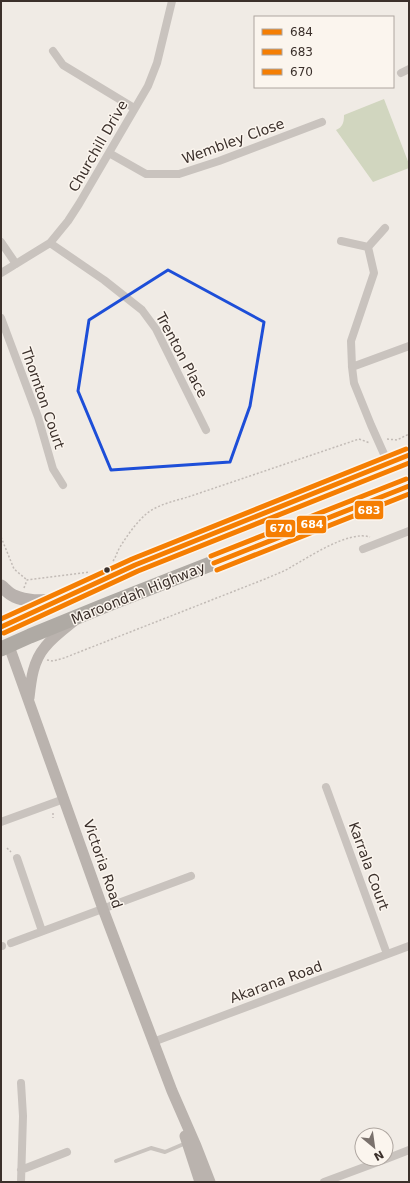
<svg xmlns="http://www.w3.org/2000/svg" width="410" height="1183" font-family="'DejaVu Sans',sans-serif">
	<rect width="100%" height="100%" fill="#f0ebe5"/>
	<path fill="#d1d6bf" d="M384 99 409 164V168L373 182 336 130C343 127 344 122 344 115Z"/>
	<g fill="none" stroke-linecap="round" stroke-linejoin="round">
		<path stroke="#c2bbb6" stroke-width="1.5" stroke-dasharray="2 2" stroke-linecap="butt" d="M387 439 397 440 409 434
			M1 537 14 569 27 580
			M113 561C116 557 117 552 120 547 127 536 135 524 145 515 156 505 174 501 188 497L359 439 370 443
			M24 588 27 580 90 572
			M47 660 53 661 64 658 265 579C274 575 283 572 291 567 309 557 349 530 370 537
			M53 813V818
			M7 848 11 852"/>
		<path stroke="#c9c3be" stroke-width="4" d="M116 1161 151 1148 165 1152 186 1143"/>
		<path stroke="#c9c3be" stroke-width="8" d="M53 51 63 65 134 108
			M401 73 409 69
			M109 153 146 174H179L219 161 322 122
			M341 241 368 247 374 273 351 341 352 367 354 383 371 425 388 463
			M1 242 16 264
			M50 243 104 280 142 310 156 329 206 430
			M368 247 385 228
			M1 273 50 243 68 221 79 204 148 86 157 63 172 1
			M1 318 38 417 53 469 63 485
			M352 367 409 346
			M363 549 409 531
			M326 787 387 954
			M1 822 64 799
			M17 858 42 931
			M11 943 191 876
			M1 946H2
			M153 1042 409 946
			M386 1159 409 1150
			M21 1170 67 1152
			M21 1182 23 1116 21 1083
			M324 1182 386 1159"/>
		<path stroke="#bab3ae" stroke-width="11" d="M9 646 103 909 172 1091 196 1146 210 1182
			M29 698C31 680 33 661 45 647 53 637 64 629 74 621
			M185 1136 200 1182"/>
		<path stroke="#b8b1ad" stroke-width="13" d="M1 586C5 589 9 594 14 596 27 602 41 601 55 600"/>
		<path stroke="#afaaa4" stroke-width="15" d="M1 627 135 565 409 455
			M1 649 30 636 111 603 409 486"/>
		<defs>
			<path id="bus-1" d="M214 563 409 486
				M1 627 135 565 409 455"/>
			<path id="bus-2" d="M217 570 409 494
				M4 633 138 571 409 463"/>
			<path id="bus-3" d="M211 556 406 479
				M1 619 132 559 406 449"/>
		</defs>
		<use href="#bus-1" stroke="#fbf5ee" stroke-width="8"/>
		<use href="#bus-2" stroke="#fbf5ee" stroke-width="8"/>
		<use href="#bus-3" stroke="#fbf5ee" stroke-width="8"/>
		<use href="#bus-1" stroke="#f57e02" stroke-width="5"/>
		<use href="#bus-2" stroke="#f57e02" stroke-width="5"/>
		<use href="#bus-3" stroke="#f57e02" stroke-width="5"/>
	</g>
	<path fill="none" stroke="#1d4ed8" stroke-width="3" stroke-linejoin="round" d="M168 270 264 322 250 406 230 462 111 470 78 391 89 320Z"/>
	<circle fill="#3b302b" stroke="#fbf5ee" stroke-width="1.5" cx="107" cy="570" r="3.5"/>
	<g text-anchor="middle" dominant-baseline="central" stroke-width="3" stroke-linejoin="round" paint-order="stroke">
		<g font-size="14" fill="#3b302b" stroke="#fbf5ee">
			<text transform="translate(233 141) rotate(-20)">Wembley Close</text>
			<text transform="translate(98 146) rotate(-60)">Churchill Drive</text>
			<text transform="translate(182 355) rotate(62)">Trenton Place</text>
			<text transform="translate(43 398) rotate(71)">Thornton Court</text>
			<text transform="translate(138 593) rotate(-22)">Maroondah Highway</text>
			<text transform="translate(103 864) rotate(71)">Victoria Road</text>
			<text transform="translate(369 866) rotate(70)">Karrala Court</text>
			<text transform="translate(276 982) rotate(-20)">Akarana Road</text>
		</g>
	</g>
	<g stroke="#fbf5ee" stroke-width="1.5">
		<rect x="354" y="500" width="30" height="20" rx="4" fill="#f57e02"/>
		<rect x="296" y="515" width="31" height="19" rx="4" fill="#f57e02"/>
		<rect x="265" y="519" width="31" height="19" rx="4" fill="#f57e02"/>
	</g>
	<g font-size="11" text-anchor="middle" font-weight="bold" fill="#fff">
		<text x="369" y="514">683</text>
		<text x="312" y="528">684</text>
		<text x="281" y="532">670</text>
	</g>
	<rect width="410" height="1183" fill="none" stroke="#3b302b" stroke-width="4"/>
	<rect x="254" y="16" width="140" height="72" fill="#fbf5ee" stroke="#aea6a0"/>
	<rect x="262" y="29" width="20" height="6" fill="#f57e02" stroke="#aea6a0"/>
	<text x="290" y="36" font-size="12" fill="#3b302b">684</text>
	<rect x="262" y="49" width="20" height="6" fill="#f57e02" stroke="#aea6a0"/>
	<text x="290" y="56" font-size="12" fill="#3b302b">683</text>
	<rect x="262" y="69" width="20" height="6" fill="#f57e02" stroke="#aea6a0"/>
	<text x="290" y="76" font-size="12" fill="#3b302b">670</text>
	<g transform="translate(374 1147) rotate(151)"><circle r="19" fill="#fbf5ee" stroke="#aea6a0"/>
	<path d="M0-3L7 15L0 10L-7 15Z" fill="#7a716c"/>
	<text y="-6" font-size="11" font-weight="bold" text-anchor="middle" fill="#3b302b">N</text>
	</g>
</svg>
